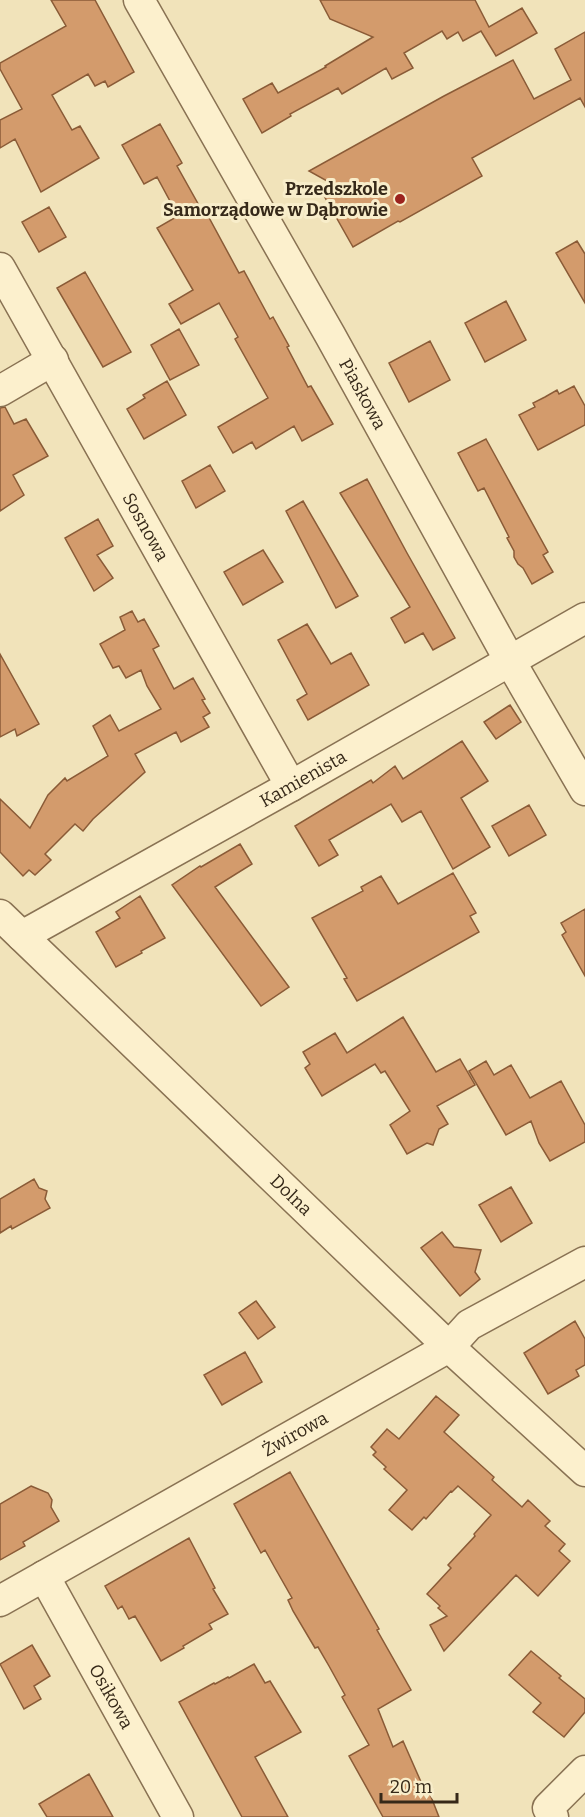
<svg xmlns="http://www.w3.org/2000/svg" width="585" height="1817" font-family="Bitter,serif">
	<rect width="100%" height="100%" fill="#f1e3ba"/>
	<path fill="#d39b6c" stroke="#8a5b37" stroke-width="1.5" d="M51 0H95L134 72 108 87 105 81 95 86 88 74 52 95 72 130 80 126 99 158 41 192 15 139 0 148V120L22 109 0 69V63L66 26Z
		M320 0H475L489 27 522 8 537 33 496 56 481 31 463 41 458 32 447 39 442 31 404 53 413 68 392 79 386 68 342 94 338 88 290 114 291 116 262 133 243 99 272 83 278 93 326 67 325 66 373 37 330 19Z
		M585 32V107L580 98 472 158 482 176 400 222 398 221 353 247 323 194 329 182 309 171 444 96 513 60 534 99 571 80 555 49Z
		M160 124 182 163 177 166 205 216 207 214 239 273 244 271 270 319 273 317 289 346 287 347 308 387 311 386 333 424 302 441 294 426 256 449 252 442 233 453 218 427 268 398 235 339 238 337 219 303 181 324 169 304 193 290 157 228 178 216 157 177 144 184 122 145Z
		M49 207 66 237 39 252 22 222Z
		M577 241 585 254V303L556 253Z
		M85 272 131 352 103 367 57 288Z
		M506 301 526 340 485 362 465 323Z
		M179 329 199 365 170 380 151 345Z
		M430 341 450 380 409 402 389 363Z
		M167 381 186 415 144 439 127 409 145 398 143 395Z
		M574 386 585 406V425L538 450 519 415 535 407 533 403 545 397 557 390 559 394Z
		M5 407 14 424 26 419 48 456 13 475 24 495 0 511V408Z
		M486 439 548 552 543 555 553 572 532 584 523 568 518 564 514 557V551L507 538 509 537 484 488 478 491 458 453Z
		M210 465 225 491 196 508 182 481Z
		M367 479 407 553 455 638 433 650 423 633 405 643 391 618 410 607 340 493Z
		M303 501 358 596 336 608 286 511Z
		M98 519 113 546 97 555 113 578 94 591 65 538Z
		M263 550 283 582 243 605 224 572Z
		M132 611 138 622 144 619 159 646 153 649 174 689 193 678 205 699 202 700 210 713 203 717 209 727 181 742 176 732 135 754 145 772 93 819 83 831 75 824 45 854 51 860 35 875 29 870 23 876 0 852V799L30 828 48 795 65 778 67 781 108 756 93 726 110 715 119 731 161 709 147 686 141 670 126 678 119 666 113 668 100 644 125 630 120 617Z
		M307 624 331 664 351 653 369 685 308 720 297 700 307 694 278 640Z
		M0 654 39 724 17 736 15 729 0 737Z
		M510 705 521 722 496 739 484 722Z
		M462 741 488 781 461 798 490 847 453 869 421 811 402 822 391 804 329 840 338 855 319 866 295 826 371 780 373 783 395 766 403 779Z
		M529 805 546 835 509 856 492 826Z
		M240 844 252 864 215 887 289 987 261 1006 172 885 200 866 201 867Z
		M453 873 476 913 470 916 479 932 357 1001 344 979 347 978 312 918 363 891 361 887 381 876 398 904Z
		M140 896 165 938 141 951 142 953 116 967 96 932 120 918 116 912Z
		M585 909V976L562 935 566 932 561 923Z
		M403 1017 436 1072 460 1059 475 1085 437 1106 448 1124 439 1129 433 1145 427 1143 407 1154 390 1125 410 1111 385 1071 381 1073 375 1064 322 1096 305 1068 310 1064 303 1052 335 1033 347 1053Z
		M486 1061 494 1075 511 1065 530 1098 561 1081 585 1125V1142L550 1161 539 1143 531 1121 506 1135 469 1071Z
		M34 1179 39 1188 47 1191 45 1199 50 1208 12 1229 11 1226 0 1233V1199Z
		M511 1187 532 1223 501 1242 479 1205Z
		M442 1232 454 1247 481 1250 475 1272 480 1279 460 1296 421 1248Z
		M256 1301 275 1327 258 1339 239 1313Z
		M575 1321 585 1339V1365L576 1370 579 1376 548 1394 524 1353Z
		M245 1352 262 1382 222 1405 204 1375Z
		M436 1396 459 1415 444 1432 494 1477 492 1480 522 1507 528 1500 550 1521 545 1526 565 1544 559 1551 570 1561 538 1596 516 1575 444 1651 430 1625 447 1616 438 1608 440 1606 427 1594 451 1568 448 1565 475 1536 474 1534 491 1515 458 1486 452 1492 451 1491 426 1519 424 1517 412 1530 389 1510 407 1490 384 1469 386 1467 373 1455 376 1452 371 1447 387 1429 399 1439Z
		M290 1472 379 1629 377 1630 411 1690 378 1709 393 1747 403 1741 425 1791 428 1789 439 1817H383L349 1756 369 1745 342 1697 345 1695 329 1666 318 1647 315 1648 293 1611 288 1600 292 1598 275 1568 265 1550 261 1553 234 1504Z
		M31 1486 48 1493 52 1500 51 1507 59 1521 23 1542 25 1546 0 1560V1504Z
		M189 1538 215 1588 213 1589 228 1614 209 1624 212 1629 183 1646 184 1648 161 1661 135 1616 129 1619 122 1606 118 1609 105 1586Z
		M32 1645 50 1676 34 1686 41 1699 24 1709 0 1664Z
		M531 1651 561 1676 559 1678 585 1699V1712L564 1737 533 1712 541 1703 509 1675Z
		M254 1664 265 1683 270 1681 301 1732 255 1757 288 1817H242L179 1702 214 1683 215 1684 228 1677 229 1678Z
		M89 1774 113 1817H47L39 1804Z"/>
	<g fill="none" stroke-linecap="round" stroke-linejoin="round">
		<defs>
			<g id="minor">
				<path id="s1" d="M139 0 330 335 510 661 585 790"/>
				<path id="s2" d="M0 268 291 786"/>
				<path d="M0 391 53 360"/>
				<path id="s3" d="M0 915 449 1347 585 1471"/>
				<path id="s4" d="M22 936 291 786 585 618"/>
				<path id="s5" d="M44 1576 178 1817"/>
				<path id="s6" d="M0 1601 449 1347 469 1325 585 1262"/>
				<path d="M553 1817 548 1808 585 1771"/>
			</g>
		</defs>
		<use href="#minor" stroke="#897253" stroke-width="33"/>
		<use href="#minor" stroke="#fcf0cd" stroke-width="30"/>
	</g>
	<circle fill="#9c231e" stroke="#f8edca" stroke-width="2" cx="400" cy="199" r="6"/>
	<g text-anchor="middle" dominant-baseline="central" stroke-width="6" stroke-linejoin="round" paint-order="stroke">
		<g font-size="18" font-weight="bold" fill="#362919" stroke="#f8edca" text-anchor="end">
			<text x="388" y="189">Przedszkole<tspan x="388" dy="21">Samorządowe w Dąbrowie</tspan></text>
		</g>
		<g font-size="18" fill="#362919" stroke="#f8edca">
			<text stroke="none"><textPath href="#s1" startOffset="453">Piaskowa</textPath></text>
			<text stroke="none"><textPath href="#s2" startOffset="297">Sosnowa</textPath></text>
			<text stroke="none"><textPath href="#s4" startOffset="322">Kamienista</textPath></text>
			<text stroke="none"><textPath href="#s3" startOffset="404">Dolna</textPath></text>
			<text stroke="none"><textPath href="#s6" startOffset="339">Żwirowa</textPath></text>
			<text stroke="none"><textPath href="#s5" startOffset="138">Osikowa</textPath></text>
		</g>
	</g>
	<path d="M381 1793v9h76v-9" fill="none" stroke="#362919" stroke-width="3"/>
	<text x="390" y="1793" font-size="18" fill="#362919" stroke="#f8edca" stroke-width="4.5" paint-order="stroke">20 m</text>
</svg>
